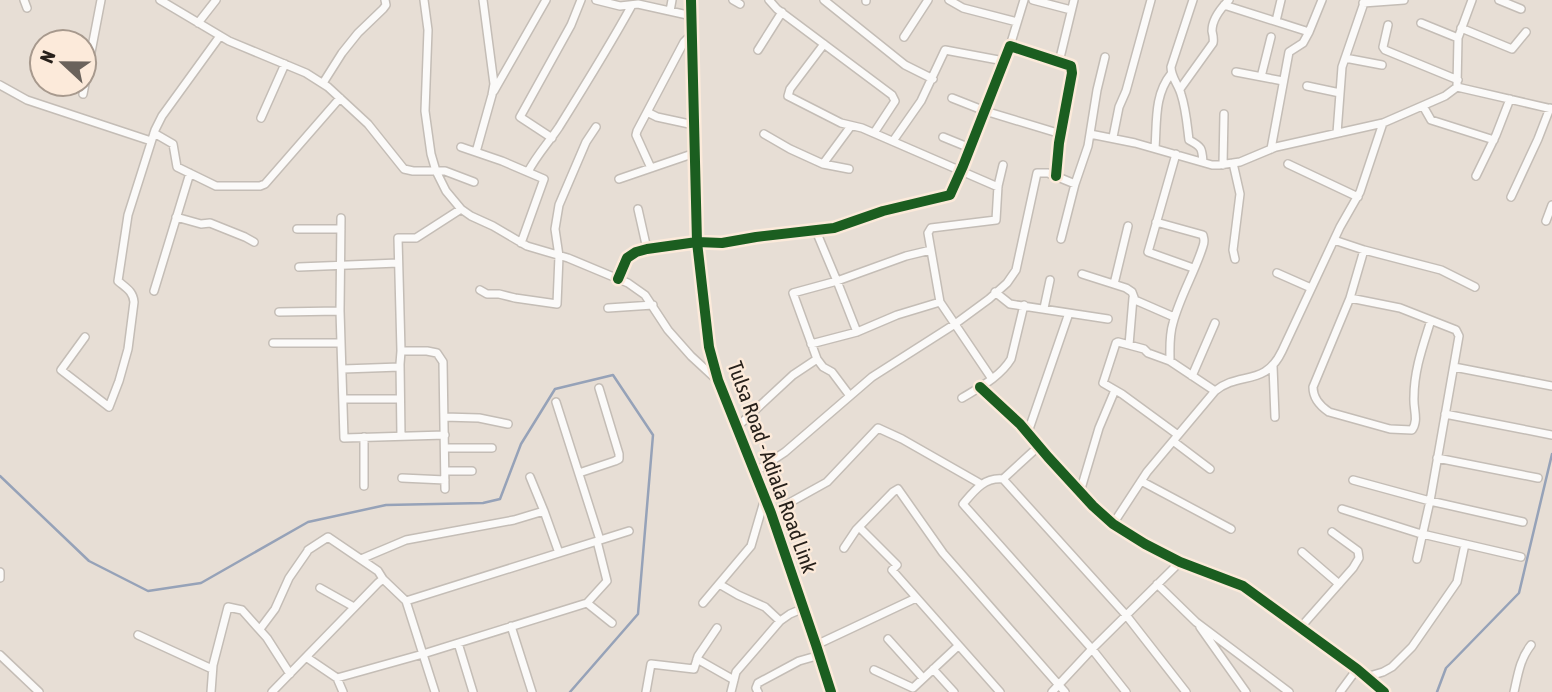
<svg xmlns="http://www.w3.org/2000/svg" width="1552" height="692" font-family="'Asap Condensed',sans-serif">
	<rect width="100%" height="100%" fill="#e7ded5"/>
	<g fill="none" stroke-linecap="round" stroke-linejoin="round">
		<path stroke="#96a2b8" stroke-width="2.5" d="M0 476 89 561 148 591 201 583 308 522 386 505 483 503 500 499 521 444 555 389 613 375 653 435 638 614 570 692
			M1437 692 1446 668 1519 593 1552 454"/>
		<defs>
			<path id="minor" d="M24 0 27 8
				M160 0 229 41 306 73 328 87 368 124 404 169 413 171H445L474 182
				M424 0 428 30 425 111 431 154 436 171 446 191 461 209 471 216 493 226 527 246 568 258 628 283 645 295 668 330 691 356 717 380
				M596 0 620 6 638 4 692 16
				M691 0 697 242 709 347 718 380 771 513 816 645 831 692
				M733 0 740 4
				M769 0 777 9 892 95 895 101 874 133
				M824 0 905 65 933 79
				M949 0 963 8 1017 22
				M1033 0 1071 10
				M1193 0 1171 67C1171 77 1178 84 1181 94 1186 109 1187 124 1189 140 1202 147 1202 148 1203 162
				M1472 0 1458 38 1457 87 1552 109
				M1499 0 1521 9
				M866 1V0
				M1363 3 1404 0
				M1224 5 1309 32 1322 0
				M670 11 672 0
				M1276 21 1281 0
				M198 23 216 0
				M1421 23 1458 38
				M1388 25 1383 47 1385 50 1458 80
				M1461 28 1512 49 1526 32
				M904 37 928 0
				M824 44 790 89 788 96 841 123 862 128 998 187
				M1010 46 1024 0
				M758 50 782 12
				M1345 58 1382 65
				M1059 62 1074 0
				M1236 72 1283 81
				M1261 77 1271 37
				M323 83 342 53 358 33 383 9 386 5 385 0
				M0 85 27 100 151 141
				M1307 86 1340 93
				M1180 89 1213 43C1214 39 1213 35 1212 31 1212 19 1221 8 1229 0
				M494 91 546 0
				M83 94 101 0
				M952 98 985 111 1061 134
				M1423 106 1431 120 1494 140
				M647 112 657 117 694 125
				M261 118 285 64
				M154 133 173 144 177 167 216 186H260L265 184 340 98
				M1337 133 1342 67 1365 0
				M764 134 790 149 823 164 849 169
				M1090 134 1135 143 1212 165H1219L1240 162 1276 147 1383 123 1445 96 1457 87
				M943 137 970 148
				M1113 137 1119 107 1126 91 1151 0
				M552 138 520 117 571 25 581 0
				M893 141 921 101 945 50 1004 61
				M461 147 502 161 544 179 521 243
				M1155 148C1157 122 1154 95 1171 74
				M1271 149 1289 52 1303 43 1309 32
				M476 152 492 95 494 84 483 0
				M1176 154 1148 252 1193 268
				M1233 163 1240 194 1233 250 1235 259
				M823 164 851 126
				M1288 164 1358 197
				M1223 165 1224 114
				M651 168 636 135 637 131 684 42 692 34
				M528 172C536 156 549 142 559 127 584 87 609 47 632 5
				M1476 176 1496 135 1510 99
				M619 179 695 153
				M1511 197 1538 139 1550 108
				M638 209 647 249
				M176 217 201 224 210 223 245 237 254 242
				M341 218 340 311 344 438 445 435
				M1546 221 1552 205
				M1156 222 1203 235C1204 241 1205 240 1203 246 1195 272 1180 296 1173 323 1169 336 1170 348 1170 361
				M297 229H341
				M816 231 837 281 857 332
				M1061 239 1075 184 1088 146 1097 90 1105 57
				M1334 240 1364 250 1441 270 1475 287
				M1364 250 1350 298 1313 387C1313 398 1320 406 1329 412L1390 429 1412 430C1419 420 1413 409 1414 397 1414 370 1423 346 1431 320
				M299 267 398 263
				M1277 273 1311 288
				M1082 274 1126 288 1132 292 1135 300 1174 317
				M618 279 627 258 636 252 647 249 697 242 722 243 756 237 834 228 883 211 950 195 963 166 1010 46 1071 66 1072 73 1059 143 1056 176
				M1114 284 1128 226
				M480 290 487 294H499L515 298 557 304 559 256 555 229 559 205 586 142 596 127
				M154 291 190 173
				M995 292 1010 304 1108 319
				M1350 298 1400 308 1456 330 1459 336 1430 501 1417 559
				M608 308 653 305
				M1044 308 1050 280
				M279 312 340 311
				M85 337 61 370 109 407 119 381 128 349 134 302C133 291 126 288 118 281L128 215 155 130 162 116 220 36
				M273 343H341
				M811 344 857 332 897 315 940 302
				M1129 345 1133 298
				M401 351H427L437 353 443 362 445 489
				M1273 366 1275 417
				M1454 367 1552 386
				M343 369 400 367
				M1192 376 1215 323
				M992 379 940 302 928 233 931 228 996 220 998 186 1003 165
				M980 387 1020 424 1048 457 1093 506 1113 524 1145 544 1180 562 1243 586 1357 669 1384 692
				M850 396 832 372 823 367 817 359 793 293 837 281 906 256 931 250
				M962 398C980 387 1000 377 1011 359L1024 305
				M344 399H400
				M556 402 600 540
				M1445 414 1552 435
				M444 417 479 418 508 424
				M737 427 793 375 817 359
				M1028 432 1069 313
				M1178 435 1122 394 1103 383 1116 343 1118 342 1144 349 1148 353 1170 361 1215 391
				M401 436 400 364 401 351 398 238H416L461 209
				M364 437V486
				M1173 441 1210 469
				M1039 446 1003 479C984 477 974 491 963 504L1092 649 1126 692
				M445 448H492
				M1437 458 1538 478
				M445 471H472
				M755 472 785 452 872 377 955 324 989 299 1007 283 1016 270 1037 173H1048L1075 184
				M579 473 615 461 619 459V454L599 388
				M530 477 544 511 559 553
				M402 478 445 480
				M1003 479 1126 615 1186 692
				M1353 480 1430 501 1523 522
				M1141 481 1231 529
				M1080 492 1099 428 1115 390
				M1342 509 1418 533 1521 557
				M771 513 827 482 878 428 902 439 981 484
				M1113 524 1147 472 1215 391C1239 371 1265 387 1282 351L1340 227 1360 192 1383 123
				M859 527 897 565 892 570 1000 692
				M844 548 856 530 893 492 898 489 943 553 1065 692
				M308 550 328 537 378 571 383 579
				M1302 552 1339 584
				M361 559 406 540 514 520 544 511
				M0 572V578
				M719 584 738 595 765 607 780 621
				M1157 584 1196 622 1289 692
				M320 588 354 607
				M406 601 629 531
				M587 603 612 623
				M703 603 751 546 765 498
				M511 626 532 692
				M1200 627 1246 692
				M1300 628 1353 568 1359 558 1358 551 1332 532
				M260 629 275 609 289 578 307 552
				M138 635 212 669
				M888 639 923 678
				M458 643 473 692
				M816 645 916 598
				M0 655 39 692
				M306 657 337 678 343 692
				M697 659 734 680
				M933 669 954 692
				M874 670 913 688 958 646
				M1366 677 1383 672 1392 667 1412 647 1457 582 1465 544
				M337 678 423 654 587 603 607 581 597 541
				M211 692 213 665 228 607 242 610 267 638 290 674
				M272 692 378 583 383 579 406 601 435 692
				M646 692 651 664 694 669 698 656 717 628
				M731 692 736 672 780 621 790 614 804 608
				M758 692 756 688 758 683 799 661 820 655
				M1052 692 1092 649 1180 562
				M1340 692 1357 669
				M1514 692C1518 674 1520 659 1531 645"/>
		</defs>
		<use href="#minor" stroke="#c4bdb6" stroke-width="10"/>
		<use href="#minor" stroke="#fbfaf9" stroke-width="7"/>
		<defs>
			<path id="cycleway" d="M691 0 697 242 709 347 718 380 771 513 816 645 831 692
				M618 279 627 258 636 252 647 249 697 242 722 243 756 237 834 228 883 211 950 195 963 166 1010 46 1071 66 1072 73 1059 143 1056 176
				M980 387 1020 424 1048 457 1093 506 1113 524 1145 544 1180 562 1243 586 1357 669 1384 692"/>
		</defs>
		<use href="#cycleway" stroke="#fceada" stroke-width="15"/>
		<use href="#cycleway" stroke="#1b5e20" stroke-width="10"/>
	</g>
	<g text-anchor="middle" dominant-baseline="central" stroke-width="5" stroke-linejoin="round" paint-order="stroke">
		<g font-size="21" fill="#27201a" stroke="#fceada">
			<text transform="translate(773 467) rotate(70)">Tulsa Road - Adiala Road Link</text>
		</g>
	</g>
	<g transform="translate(63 63) rotate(292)"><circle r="33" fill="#fceada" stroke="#a7998d" stroke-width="2"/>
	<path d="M0-5L12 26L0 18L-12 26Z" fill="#6a625b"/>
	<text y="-10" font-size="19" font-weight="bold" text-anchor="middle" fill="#27201a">N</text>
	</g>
</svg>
